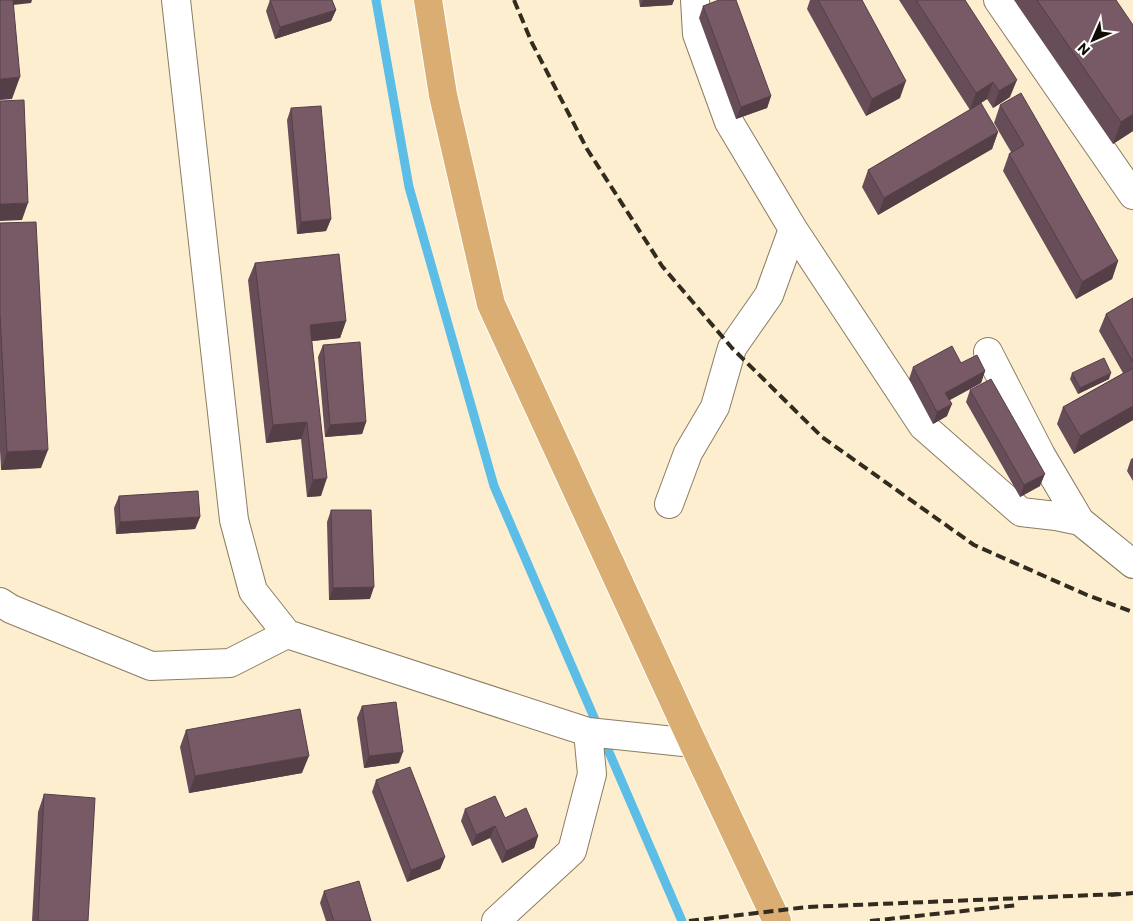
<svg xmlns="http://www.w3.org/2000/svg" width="1133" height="921" font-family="Commissioner,sans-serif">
	<rect width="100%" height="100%" fill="#feeed0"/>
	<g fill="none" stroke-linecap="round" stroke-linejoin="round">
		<path stroke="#5cbde7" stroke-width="9" d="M376 0 409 187 494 486 682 921"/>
		<defs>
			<path id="street" d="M176 0 234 520 253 591 287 634
				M695 0 697 34 729 122 793 229 923 426 1021 512 1056 516 1080 521 1133 564
				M998 0 1133 195
				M988 352 1041 455 1080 521
				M669 504 688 453 715 407 732 348 769 295 793 229
				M0 602 11 609 151 666 230 663 287 634 588 732 693 743
				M496 921 572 851 592 774 588 732"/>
			<path id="primary" d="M428 0 443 95 491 304 693 743 777 921"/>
		</defs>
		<use href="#street" stroke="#8b7d62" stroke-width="30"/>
		<use href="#primary" stroke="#fff" stroke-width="30"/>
		<use href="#street" stroke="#fff" stroke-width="28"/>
		<use href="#primary" stroke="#daae73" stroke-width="28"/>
		<path stroke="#322b1f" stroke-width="4" stroke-dasharray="10 5" stroke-linecap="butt" d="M514 0 532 43 587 149 662 266 732 348 822 437 974 545 1087 595 1133 612
			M1111 895 1133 893
			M689 921 807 907 1118 894
			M870 921 1019 905"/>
	</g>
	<path fill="#674d58" d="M270 0H332L336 10 331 21 275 39 266 11Z
		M639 0H674L672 5 640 7Z
		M810 0H862L900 98 866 116 807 9Z
		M899 0H965L1010 97 993 108 987 99 975 107 998 132 992 149 878 215 862 187 868 170 970 110Z
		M1014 0H1116L1133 131 1113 144Z
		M703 6 771 96 767 108 736 119 699 18Z
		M1000 105 1118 261 1112 279 1076 299 1003 171 1009 154 1011 152 994 123Z
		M291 108 331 219 326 231 297 234 287 120Z
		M0 223 41 468 1 470 0 450Z
		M255 263 346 321 340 338 312 341 321 496 307 497 301 439 266 443 248 280Z
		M1133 298V420L1074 454 1057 424 1063 407 1123 373 1099 331 1106 314Z
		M323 345 366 422 362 434 325 437 318 357Z
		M961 363 985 371 981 383 949 400 947 416 933 424 909 379 913 367Z
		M1072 373 1109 379 1078 394 1070 379Z
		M970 390 1040 486 1020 497 966 402Z
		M1133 458V481L1127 471 1131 459Z
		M119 496 200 517 195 529 116 534 114 508Z
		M331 510 370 599 329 600 327 522Z
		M362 706 399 763 364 768 357 718Z
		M186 730 302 773 189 793 180 747Z
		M376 780 445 857 440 869 407 882 372 792Z
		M44 794 88 921H32L38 812Z
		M465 809 505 818 538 836 534 848 502 863 490 838 472 846 461 821Z
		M324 891 371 921H326L320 903Z"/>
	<path fill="#543f47" d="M6 0H32L31 3 4 6Z
		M643 0H674L672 5 640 7Z
		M336 10 331 21 275 39 280 27Z
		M20 77 12 99 0 100V79Z
		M1017 80 1010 97 993 108 999 91Z
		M906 81 900 98 866 116 872 99Z
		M993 82 987 99 970 110 976 93Z
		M771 96 767 108 736 119 741 107Z
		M1133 114V131L1113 144 1121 122Z
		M998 132 992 149 878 215 884 198Z
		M28 203 22 220 0 221V204Z
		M331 219 326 231 297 234 301 222Z
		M1118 261 1112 279 1076 299 1082 282Z
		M346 321 340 338 304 342 310 325Z
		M985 371 981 383 941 405 945 393Z
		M1111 373 1109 379 1078 394 1080 388Z
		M952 404 947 416 933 424 937 412Z
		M1133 406V420L1074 454 1080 436Z
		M307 422 301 439 266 443 273 425Z
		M366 422 362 434 325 437 330 425Z
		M48 450 41 468 1 470 7 452Z
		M1045 474 1040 486 1020 497 1024 485Z
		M327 478 321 496 307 497 313 480Z
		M200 517 195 529 116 534 120 522Z
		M374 587 370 599 329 600 333 588Z
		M403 752 399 763 364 768 369 756Z
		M309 756 302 773 189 793 195 776Z
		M495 826 490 838 472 846 476 835Z
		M538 836 534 848 502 863 506 851Z
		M445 857 440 869 407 882 411 870Z"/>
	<path fill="#785a66" stroke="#543f47" d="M0 0H13L20 77 0 79Z
		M270 0H332L336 10 280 27Z
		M719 0H736L771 96 741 107 703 6Z
		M818 0H862L906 81 872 99Z
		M916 0H965L1017 80 999 91 993 82 976 93Z
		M1037 0H1116L1133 25V114L1121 122Z
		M1021 93 1118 261 1082 282 1009 154 1024 145 1000 105Z
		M24 100 28 203 0 204V101Z
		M981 103 998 132 884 198 868 170Z
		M321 106 331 219 301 222 291 108Z
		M36 222 48 450 7 452 0 314V223Z
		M339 254 346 321 310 325 327 478 313 480 307 422 273 425 255 263Z
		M1133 298V362L1106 314Z
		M360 342 366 422 330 425 323 345Z
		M952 346 961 363 977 355 985 371 945 393 952 404 937 412 913 367Z
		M1104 358 1111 373 1080 388 1072 373Z
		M1133 368V406L1080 436 1063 407Z
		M991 379 1045 474 1024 485 970 390Z
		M198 491 200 517 120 522 119 496Z
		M331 510H371L374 587 333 588Z
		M396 702 403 752 369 756 362 706Z
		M300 709 309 756 195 776 186 730Z
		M410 767 445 857 411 870 376 780Z
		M44 794 95 798 88 921H38Z
		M495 796 505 818 526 808 538 836 506 851 495 826 476 835 465 809Z
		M359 881 371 921H334L324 891Z"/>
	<g transform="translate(1093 40) rotate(225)" stroke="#fdfdfd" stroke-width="4" paint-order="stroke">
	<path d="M0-4L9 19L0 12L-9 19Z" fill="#120d04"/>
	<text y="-8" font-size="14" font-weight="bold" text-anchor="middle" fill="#120d04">N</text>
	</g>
</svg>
